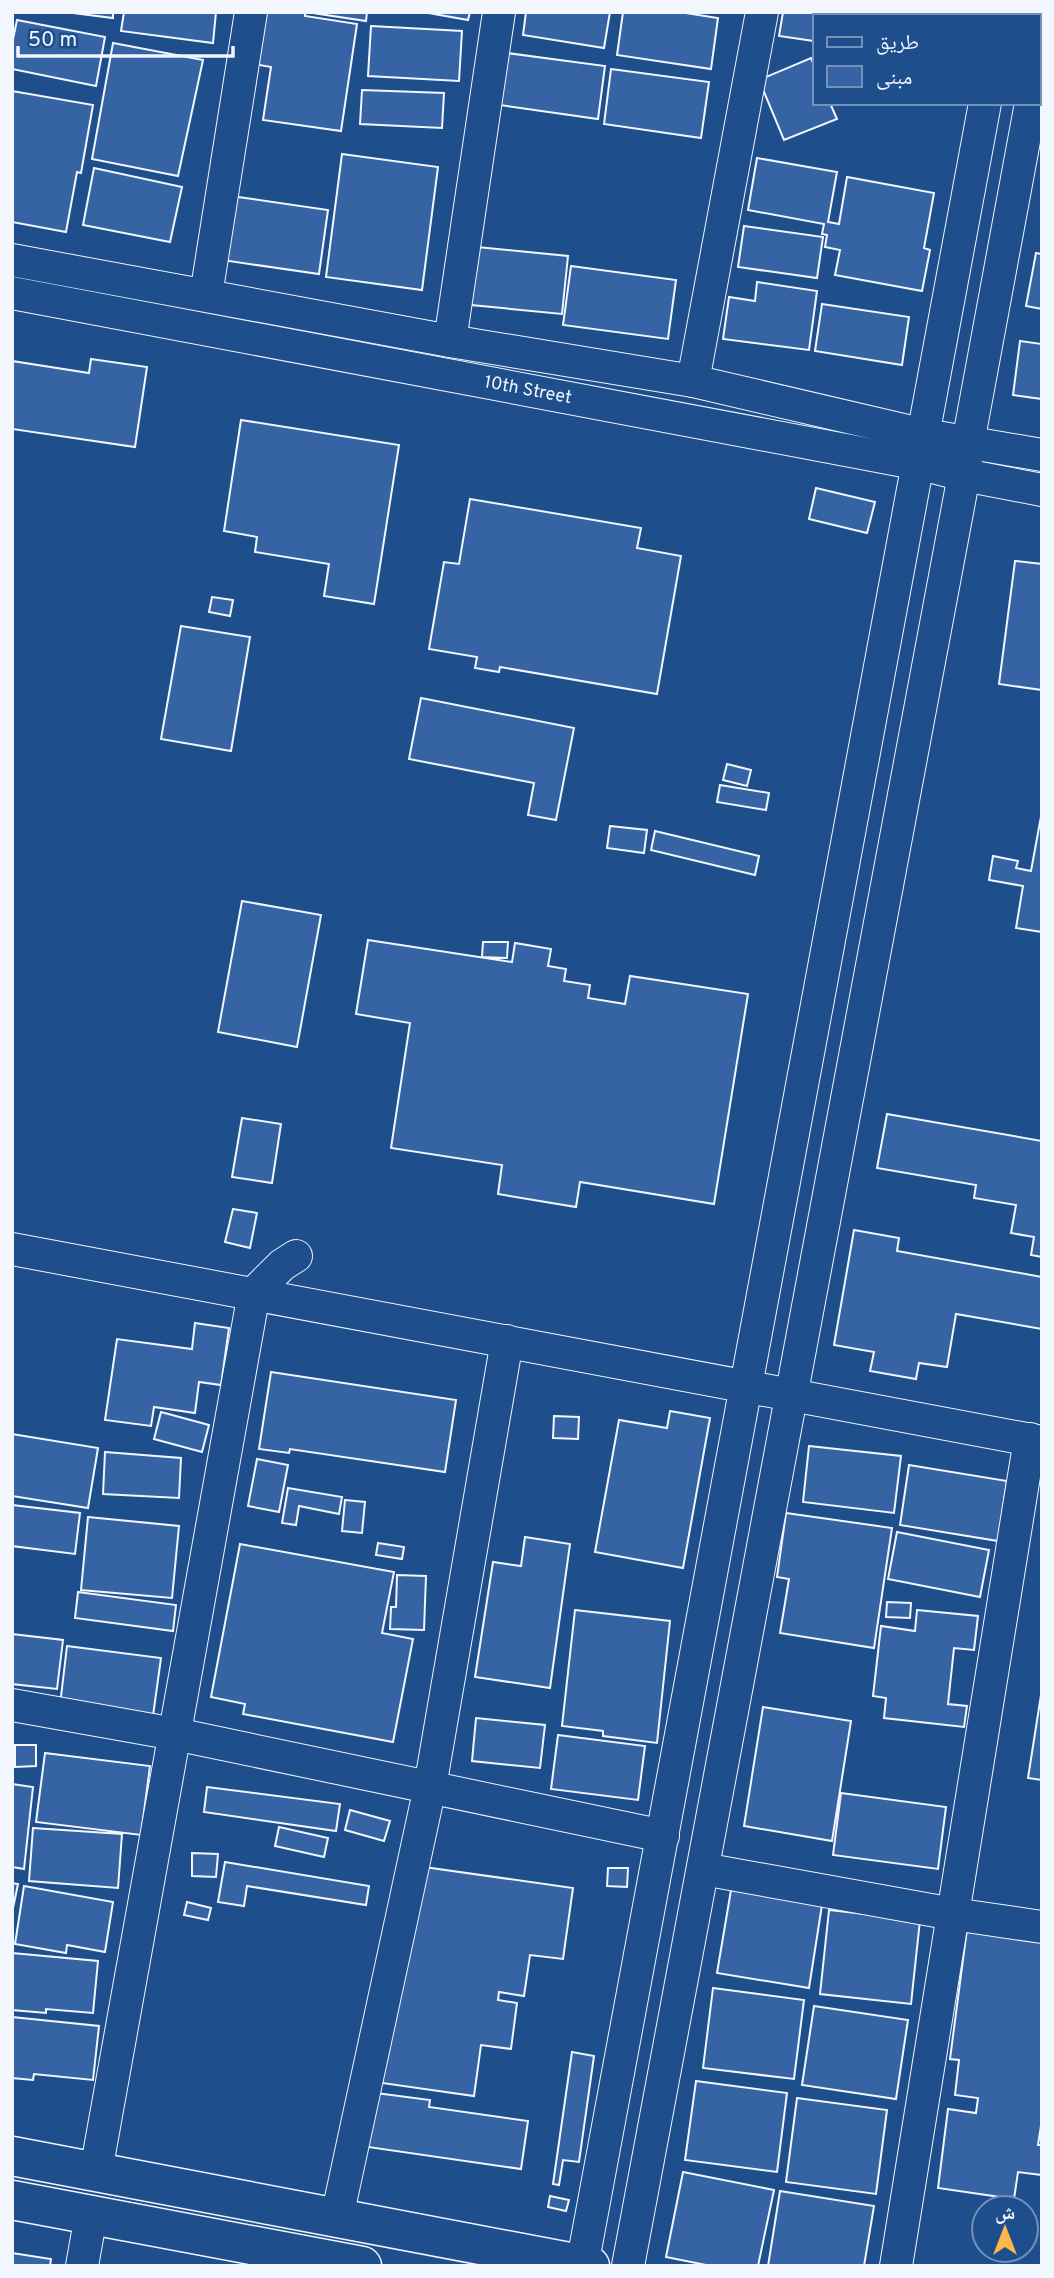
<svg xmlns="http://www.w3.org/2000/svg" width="1054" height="2278" font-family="Overpass,'Noto Naskh Arabic',sans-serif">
	<rect width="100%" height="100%" fill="#1f4e8c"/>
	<path fill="#3563a3" stroke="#f2f6ff" stroke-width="2" d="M65 12H113V18Z
		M124 12H216L213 43 121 31Z
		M255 12H305V16L357 24 341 131 263 120 271 67 248 63Z
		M306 12H367L366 21Z
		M423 12H470L468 20Z
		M526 12H610L604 48 523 35Z
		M623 12H679L718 18 711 69 617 55Z
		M783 12H970L969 16H814V41L779 36Z
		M17 20 105 37 96 86 12 69V44Z
		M371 26 462 31 459 81 368 76Z
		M113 43 203 60 178 176 92 159Z
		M507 53 605 66 598 119 500 105Z
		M811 58 814 65V103H830L837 119 784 140 759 80Z
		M611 69 709 82 701 138 604 124Z
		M362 90 444 93 442 128 360 124Z
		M12 91 93 105 81 173 77 172 66 232 12 222Z
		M342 154 438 167 422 290 326 277Z
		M757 158 837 172 828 222 839 224 847 177 934 193 924 248 930 250 922 291 835 275 840 250 825 247 827 235 822 234 824 224 748 210Z
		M94 168 182 187 170 242 83 225Z
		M231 196 328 210 319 274 222 260Z
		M744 226 823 237 817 278 738 267Z
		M467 246 568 256 562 314 461 304Z
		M1036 253 1042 254V309L1026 306Z
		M571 266 676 280 668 339 563 325Z
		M757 282 817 291 809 350 723 339 729 297 755 301Z
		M822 304 909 317 902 365 815 351Z
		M1020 341 1042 344V399L1013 395Z
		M91 359 147 367 135 447 12 429V361L89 373Z
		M241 420 399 445 374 604 324 596 329 564 255 552 257 537 224 531Z
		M816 488 875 502 867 533 809 519Z
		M470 499 641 528 637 548 681 556 657 694 500 667 499 672 475 668 477 657 429 649 444 562 459 564Z
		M1015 561 1042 564V690L999 684Z
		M212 597 233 600 230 616 209 612Z
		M181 626 250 637 231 751 161 739Z
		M421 698 574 728 556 820 528 815 534 783 409 759Z
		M727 764 751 770 747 786 723 780Z
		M720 785 769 793 766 810 717 802Z
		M1042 811V932L1016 928 1023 886 989 880 993 856 1018 861 1016 868 1031 871Z
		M610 826 647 830 644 853 607 848Z
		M655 831 759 856 755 875 651 850Z
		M242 901 321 915 297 1047 218 1032Z
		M368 940 512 962 515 943 551 949 548 966 566 969 564 981 590 985 588 998 625 1004 630 976 748 994 714 1204 580 1182 576 1207 498 1194 502 1165 391 1148 410 1023 356 1014Z
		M483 942H508L507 958 482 957Z
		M887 1114 1042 1141V1257L1031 1255 1034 1237 1011 1233 1016 1205 974 1198 976 1185 877 1168Z
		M242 1118 281 1124 272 1183 232 1177Z
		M233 1209 257 1213 250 1248 225 1242Z
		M854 1230 899 1238 897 1251 1042 1277V1329L956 1314 947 1367 919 1363 916 1379 870 1371 874 1352 834 1345Z
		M195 1323 229 1328 221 1385 199 1382 195 1413 154 1407 151 1426 105 1420 117 1339 192 1349Z
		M271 1372 456 1400 445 1472 290 1449 289 1453 259 1449Z
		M670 1411 710 1418 683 1568 595 1552 619 1420 667 1428Z
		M161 1412 209 1425 202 1452 154 1439Z
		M554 1416 579 1417 578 1439 553 1438Z
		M12 1434 98 1448 88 1508 12 1496Z
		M809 1446 901 1456 894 1513 803 1502Z
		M105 1452 181 1458 179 1498 103 1494Z
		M257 1459 288 1465 279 1512 248 1506Z
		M909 1465 1007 1481 998 1541 900 1525Z
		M288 1488 342 1497 339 1514 299 1506 296 1525 282 1523Z
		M345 1500 365 1502 362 1533 342 1531Z
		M12 1505 80 1513 75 1554 12 1546Z
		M786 1513 892 1528 874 1648 780 1633 789 1579 777 1577Z
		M88 1517 179 1526 172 1598 81 1590Z
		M897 1532 989 1550 980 1597 888 1579Z
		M525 1537 570 1544 550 1688 475 1677 493 1562 521 1566Z
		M378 1543 404 1547 402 1559 376 1555Z
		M240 1544 394 1572 382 1633 413 1639 393 1742 243 1714 245 1704 211 1697Z
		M397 1575 426 1576 424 1630 390 1629 391 1607H396Z
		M78 1592 176 1605 173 1631 75 1618Z
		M887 1602 911 1603 910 1618 886 1617Z
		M575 1610 670 1621 657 1743 603 1736V1731L562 1726Z
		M917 1610 978 1616 974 1650 954 1648 948 1704 967 1706 964 1727 884 1718 886 1698 873 1696 881 1626 915 1631Z
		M12 1634 63 1640 57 1689 12 1684Z
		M67 1646 161 1658 153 1716 60 1705Z
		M1041 1695H1042V1780L1028 1778Z
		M763 1707 851 1721 832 1841 744 1826Z
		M476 1718 545 1725 540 1768 472 1761Z
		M558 1735 645 1746 638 1800 551 1789Z
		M15 1745H36V1766L15 1767Z
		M45 1753 150 1766 141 1835 36 1822Z
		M12 1784 33 1787 24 1869 12 1867Z
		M207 1787 340 1804 336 1831 204 1812Z
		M841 1793 946 1807 938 1869 833 1855Z
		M350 1810 390 1821 384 1841 345 1830Z
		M279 1827 328 1838 324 1857 275 1846Z
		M33 1828 122 1834 118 1888 29 1881Z
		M192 1853 218 1854 216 1877 192 1876Z
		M225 1862 369 1886 366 1905 247 1886 244 1906 218 1902Z
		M417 1866 573 1888 563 1959 530 1955 524 1996 499 1992 498 2000 517 2003 511 2049 481 2045 474 2096 382 2083Z
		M608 1868H628L627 1887 607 1886Z
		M12 1883 18 1884 12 1913Z
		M24 1886 113 1902 105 1952 67 1945 66 1953 15 1944Z
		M731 1890 822 1905 809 1988 717 1973Z
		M187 1902 211 1908 208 1920 184 1915Z
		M829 1910 920 1920 911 2004 820 1994Z
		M967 1929 1042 1939V2119L1038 2145H1042V2175L1018 2172 1014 2199 938 2188 948 2109 976 2113 978 2098 955 2095 959 2060 950 2059Z
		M12 1953 98 1961 93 2013 46 2009V2013L12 2010Z
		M713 1988 804 2000 794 2079 703 2068Z
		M814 2006 908 2020 896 2099 802 2085Z
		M12 2017 99 2026 93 2080 34 2074 33 2080 12 2078Z
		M572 2052 594 2056 579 2162 563 2160 559 2185 553 2184Z
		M696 2081 787 2093 777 2172 685 2160Z
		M376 2093 430 2100 429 2107 528 2121 521 2169 368 2147Z
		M797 2098 887 2110 876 2194 786 2182Z
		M683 2172 774 2190 758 2266H711L666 2257Z
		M780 2191 874 2206 864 2266H768Z
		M550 2196 569 2200 566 2211 548 2207Z
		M12 2253 51 2259 50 2266H12Z"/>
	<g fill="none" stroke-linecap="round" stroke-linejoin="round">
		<defs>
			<g id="minor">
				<path d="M1001 16 1002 12"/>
				<path d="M1038 66 1042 47"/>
				<path d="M12 260 450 341 693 381 925 435 1042 455"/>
				<path id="s1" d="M12 293 925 465 964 475 1042 490"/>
				<path d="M206 295 251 12"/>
				<path d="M450 341 499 12"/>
				<path d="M693 381 762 12"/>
				<path d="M12 1249 1042 1442"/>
				<path d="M12 1705 175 1734 663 1836"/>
				<path d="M703 1869 953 1914 1042 1927"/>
				<path d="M96 2171 254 1293 282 1265 296 1256"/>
				<path d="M337 2217 430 1787 507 1341"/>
				<path d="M82 2266 91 2215"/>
				<path d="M582 2266 985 103"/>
				<path d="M628 2266 964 475 968 443 1031 103"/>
				<path d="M896 2266 1030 1439"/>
			</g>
			<path id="major" d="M12 2156 590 2266
				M12 2200 362 2266"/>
		</defs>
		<use href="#minor" stroke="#f2f6ff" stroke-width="34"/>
		<use href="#major" stroke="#f2f6ff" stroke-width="41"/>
		<use href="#minor" stroke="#1f4e8c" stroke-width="32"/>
		<use href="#major" stroke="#1f4e8c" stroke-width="38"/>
	</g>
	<g text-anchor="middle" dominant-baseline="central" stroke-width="5" stroke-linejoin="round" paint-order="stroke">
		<g font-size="18" fill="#f2f6ff" stroke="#1f4e8c">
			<text stroke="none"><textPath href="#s1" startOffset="525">10th Street</textPath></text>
		</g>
	</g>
	<rect width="1054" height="2278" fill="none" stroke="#f2f6ff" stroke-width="28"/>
	<rect x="813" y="14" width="228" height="91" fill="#1f4e8c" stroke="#7391ba" stroke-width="2"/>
	<rect x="827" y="37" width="35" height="10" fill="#1f4e8c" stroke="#7391ba" stroke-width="2"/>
	<text x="876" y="49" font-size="21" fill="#f2f6ff">طريق</text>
	<rect x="827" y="66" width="35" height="21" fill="#3563a3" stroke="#7391ba" stroke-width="2"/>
	<text x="876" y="84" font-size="21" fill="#f2f6ff">مبنى</text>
	<g transform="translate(1005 2229)"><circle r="33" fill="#1f4e8c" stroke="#7391ba" stroke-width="2"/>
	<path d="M0-5L12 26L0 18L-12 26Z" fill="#ffb74d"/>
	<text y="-10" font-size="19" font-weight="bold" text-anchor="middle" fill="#f2f6ff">ش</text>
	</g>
	<path d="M18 46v10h215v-10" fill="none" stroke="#f2f6ff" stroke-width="3.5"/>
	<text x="28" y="46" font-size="21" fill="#f2f6ff" stroke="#1f4e8c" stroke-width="5" paint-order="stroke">50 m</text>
</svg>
